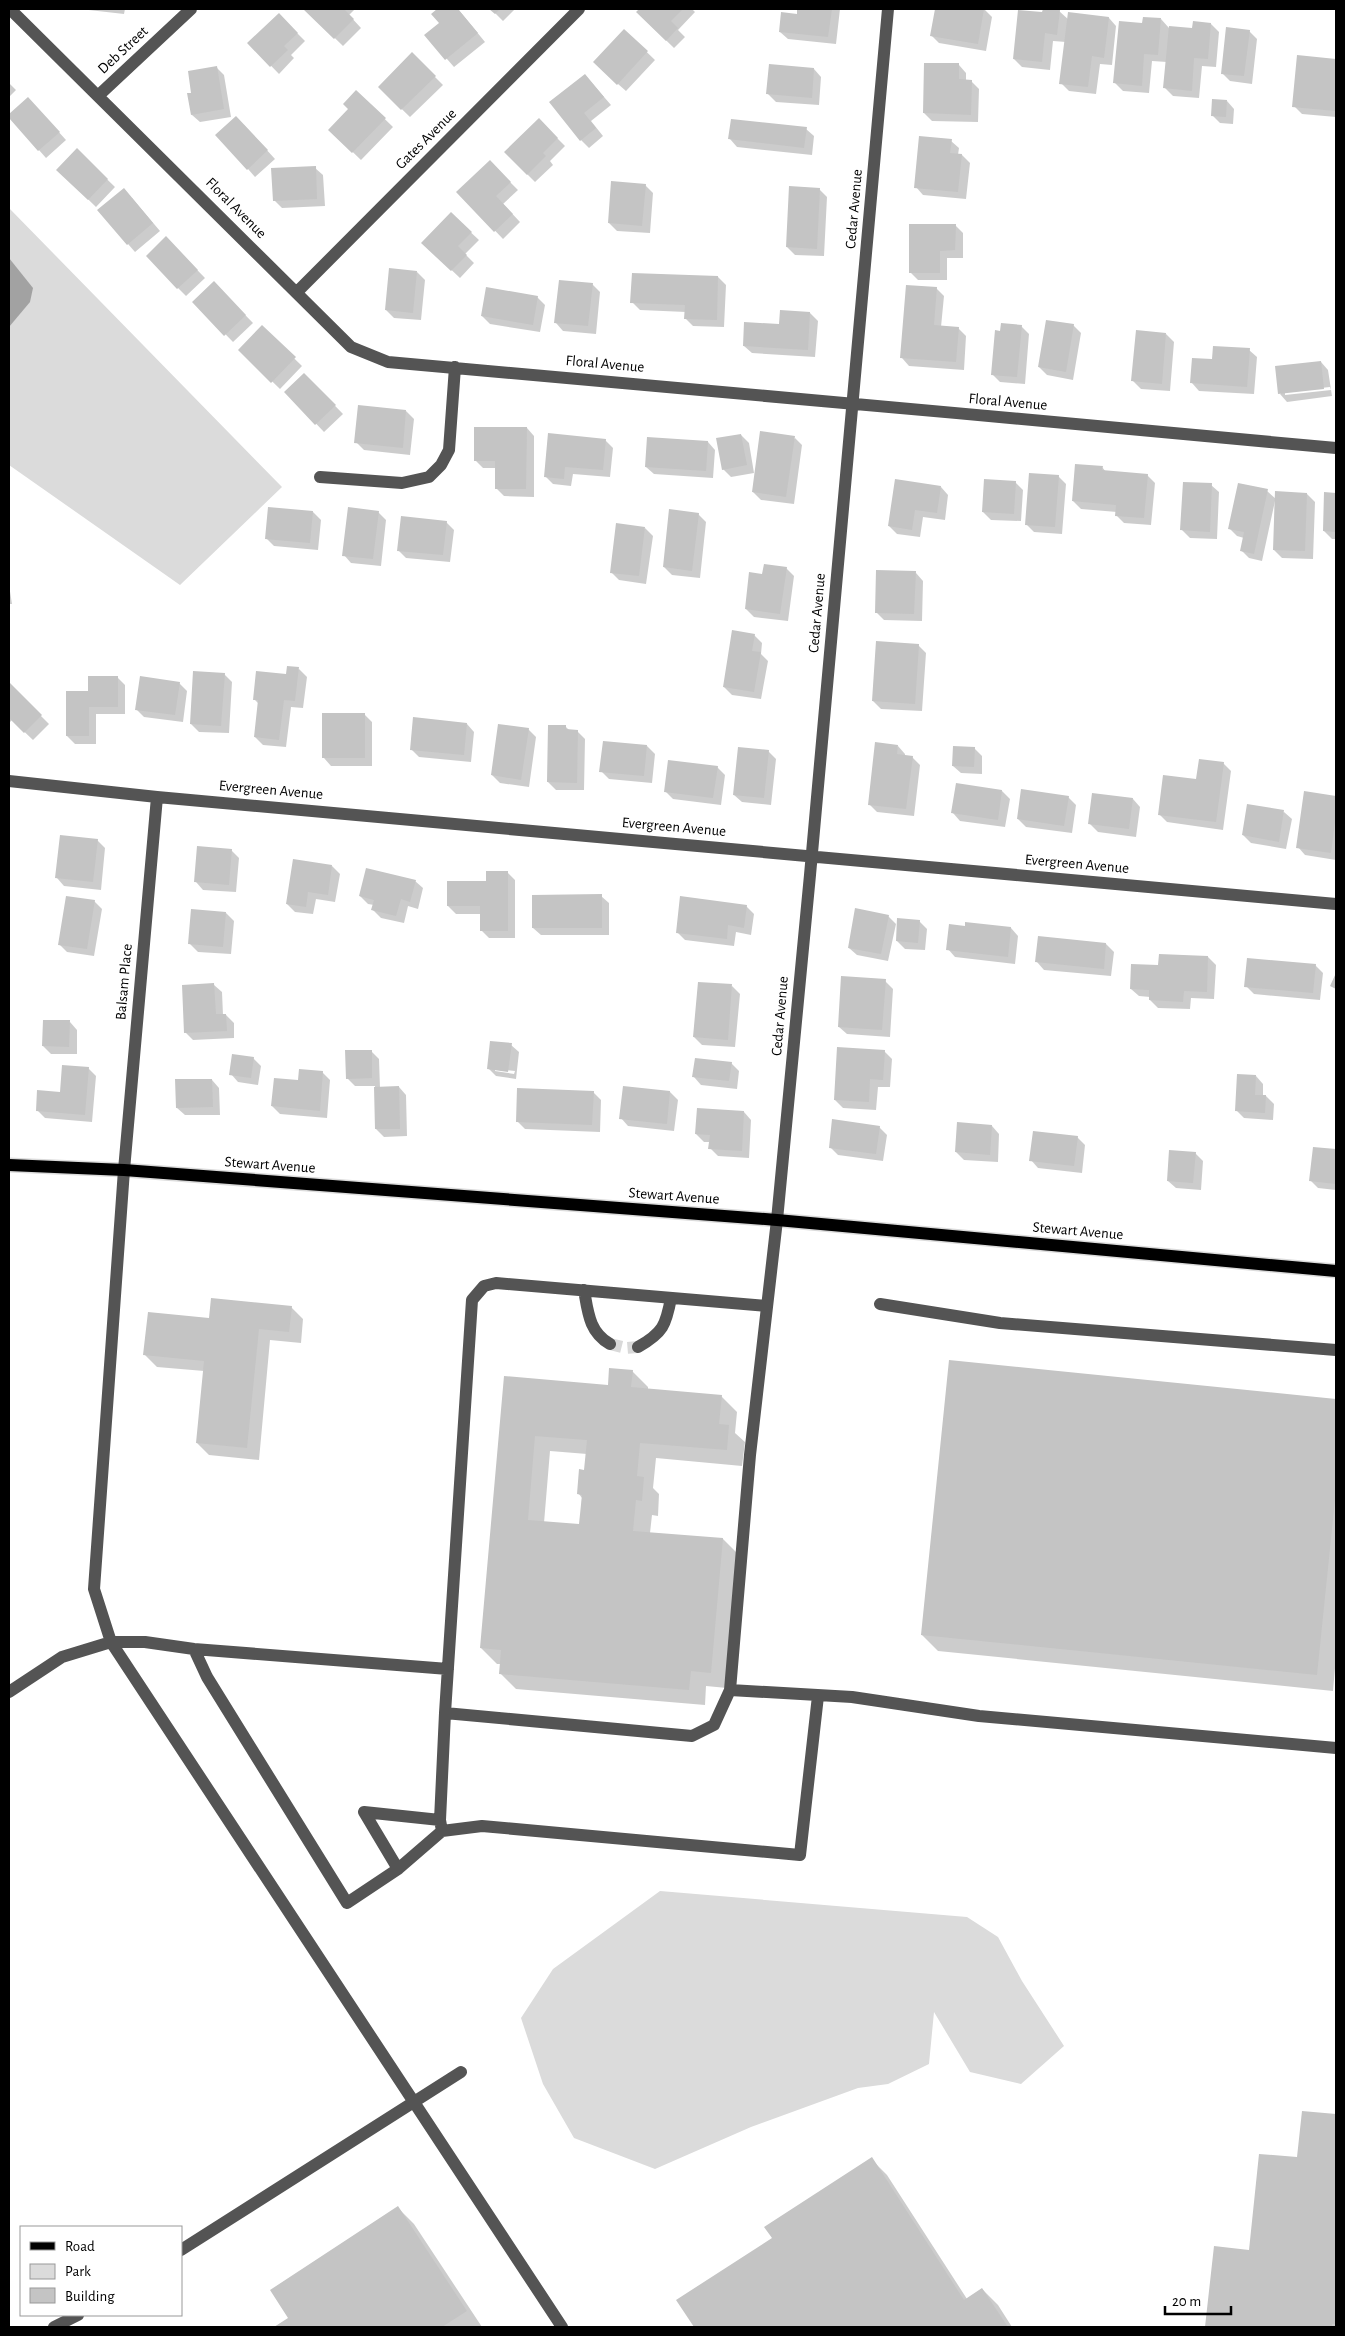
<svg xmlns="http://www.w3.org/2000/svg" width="1345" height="2336" font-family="'Alegreya Sans',sans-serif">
	<rect width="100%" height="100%" fill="#fff"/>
	<path fill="#dbdbdb" d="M9 208 282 487 180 585 9 465Z
		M660 1891 967 1917 998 1937 1022 1981 1064 2046 1021 2084 970 2072 934 2012 929 2064 888 2084 858 2088 751 2127 655 2169 574 2138 543 2084 521 2018 553 1969Z"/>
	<path fill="#a2a2a2" d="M9 258 33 288 30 302 9 327Z"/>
	<path fill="#0003" fill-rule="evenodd" d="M80 9H125L124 14Z
		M305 9H355L349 15 361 28 343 46Z
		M439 9H458L485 42 454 67 426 35 440 23 433 14Z
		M491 9H515L503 21Z
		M641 9H692L695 12 678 30 685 37 674 48 637 12Z
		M798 9H840L836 44 788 39 780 32 798 16Z
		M936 9H984L992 17 986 51 939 43 932 36Z
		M1059 11 1069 20 1109 18 1116 26 1112 65 1100 64 1096 94 1069 91 1061 83 1066 42 1053 41 1050 70 1022 67 1014 59 1044 14Z
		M279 15 305 41 291 55 294 58 279 74 249 43Z
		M1161 19 1169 28 1193 29 1211 24 1219 32 1216 67 1202 66 1199 98 1173 96 1165 88 1167 62 1152 61 1149 93 1123 91 1115 83Z
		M624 30 655 60 626 91 602 70Z
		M1249 31 1257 39 1252 84 1230 81 1222 73Z
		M412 54 443 85 410 117 379 87Z
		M1298 57 1336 60V117L1302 114 1294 106Z
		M959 65 966 73V81H971L979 89 978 122 932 121 924 113Z
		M216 67 224 75 231 117 200 122 192 115 193 94Z
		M814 69 821 77 819 105 776 102 768 94Z
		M585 75 611 105 591 121 603 136 589 148 581 140Z
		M9 83 16 90 9 97Z
		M356 91 393 127 361 160 330 130 350 109Z
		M28 98 66 140 46 158 9 116Z
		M1227 101 1234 109 1233 124 1220 123 1212 115Z
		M539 120 565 146 550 161 553 165 535 182 505 152Z
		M244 125 275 159 255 177 248 169Z
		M806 129 814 136 812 155 737 147 730 139Z
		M951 141 959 148 958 155H962L970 163 966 199 923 195 916 187Z
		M77 150 115 187 96 207 58 170Z
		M490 162 518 190 503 204 520 222 503 239 458 192Z
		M315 168 323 175 325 206 282 208 274 200Z
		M645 185 653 193 650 233 617 231 609 223Z
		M819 189 827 197 824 256 795 255 787 247Z
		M132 198 160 231 135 252 128 244Z
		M451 214 479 240 465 254 474 263 460 278 423 243Z
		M955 225 963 233V258H947V280H918L910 272Z
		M166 238 205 278 186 296 178 288Z
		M417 272 425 280 421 320 394 318 386 310Z
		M718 277 726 285 724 327 693 326 685 318 686 312 640 310 632 302Z
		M214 283 253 323 233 342 194 302Z
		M592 284 600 292 596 334 563 331 556 323Z
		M936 288 944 296 941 327 958 328 966 336 964 370 909 366 902 358Z
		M537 297 545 305 540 332 490 324 482 316Z
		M810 313 818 321 815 357 752 353 744 346Z
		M1073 325 1081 333 1073 380 1047 375 1039 367Z
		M1021 326 1029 334 1025 384 1000 382 992 374 1001 332Z
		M262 327 302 366 280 389 240 350Z
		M1166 334 1174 342 1170 391 1141 389 1133 381Z
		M1249 350 1257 357 1254 394 1199 391 1192 383 1213 360Z
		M1321 362 1328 370 1332 396 1287 402 1280 394ZM1330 387 1331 390 1285 395V392Z
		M304 374 343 414 324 432 286 392Z
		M406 411 414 419 410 455 364 450 356 442Z
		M527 428 534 436V497L504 496 496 488V468H483L475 460Z
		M741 435 749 443 754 473 731 477 723 469Z
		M795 438 802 445 794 504 761 500 753 492Z
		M605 440 613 448 610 477 573 474 571 486 553 484 545 476Z
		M708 442 715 450 713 478 654 474 646 467Z
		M1102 467 1106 472 1147 475 1155 483 1151 525 1124 523 1116 515 1117 512 1081 509 1073 501Z
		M1058 476 1066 484 1062 534 1034 532 1026 524Z
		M1015 482 1023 490 1021 521 991 520 983 512Z
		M1211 485 1219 492 1217 539 1190 538 1182 530Z
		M941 487 948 495 945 520 923 517 920 537 897 534 889 526Z
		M1267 491 1276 499 1307 494 1315 502 1313 559 1282 558 1274 550 1275 501 1262 561 1249 558 1241 550 1244 538 1237 536 1229 528Z
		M1325 494H1336V539H1332L1324 531Z
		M313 512 321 520 318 550 274 546 266 538Z
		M378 512 386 520 381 566 351 563 344 555Z
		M698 514 706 522 700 578 672 575 664 567Z
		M446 522 454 530 450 562 406 558 398 550Z
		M645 528 653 536 646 584 619 580 611 572Z
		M786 568 794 576 788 621 754 617 746 609 763 576Z
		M916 573 923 581 922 621 884 620 876 612Z
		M9 585 12 604H9Z
		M754 635 762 643 761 654 768 661 761 699 732 695 724 687Z
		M918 645 926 653 922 711 881 709 873 701Z
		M299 669 307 677 303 708 291 707 286 747 263 745 255 737 259 704 254 699Z
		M224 674 232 682 229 733 199 732 191 724Z
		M117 677 125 685V714H96V744H75L67 736 89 692Z
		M179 683 187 691 183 722 144 717 136 709Z
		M9 684 49 724 33 740 12 720 9 723Z
		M365 715 372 722V766H331L324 758Z
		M467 724 474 732 471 762 419 757 411 749Z
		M565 726 570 731H577L585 739 584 790H556L548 782Z
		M528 729 536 737 529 787 500 783 492 775Z
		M647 746 655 754 652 783 609 779 601 771Z
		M898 746 905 754V757H912L920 765 914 816 877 812 869 804Z
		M974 748 982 756V774L961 773 953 766Z
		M768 751 776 759 771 805 742 802 734 795Z
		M1223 763 1231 771 1223 830 1167 822 1159 814 1197 780Z
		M717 767 725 775 721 805 673 799 665 791Z
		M1002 791 1010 799 1005 827 960 821 953 813Z
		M1305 793 1336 797V860L1305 855 1298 847Z
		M1068 797 1076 805 1072 833 1026 827 1018 819Z
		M1133 799 1140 807 1136 837 1098 832 1090 824Z
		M1284 812 1292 819 1286 849 1251 843 1243 835Z
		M97 840 105 848 101 890 64 886 57 878Z
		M231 850 239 858 236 892 203 890 196 882Z
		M332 866 340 874 335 902 316 899 313 914 295 912 287 904Z
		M507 872 515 880V938H489L481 930V914H456L448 906Z
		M415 881 423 888 418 909 408 906 404 923 381 918 373 910 374 905 368 904 360 896Z
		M601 896 609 903V935H541L533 928Z
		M94 901 102 909 94 956 67 952 59 944Z
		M746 906 754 914 751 935 736 932 734 946 685 940 677 932Z
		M226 913 234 921 231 954 198 952 190 944Z
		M888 916 896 924 888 961 857 955 849 948Z
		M919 921 927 929 925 950 905 949 897 941Z
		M1011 928 1018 936 1015 964 955 957 948 949Z
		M1106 944 1114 952 1111 976 1044 970 1037 962Z
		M1208 957 1216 965 1214 999 1191 998 1190 1009 1158 1008 1150 1000V997L1139 996 1131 989 1160 967Z
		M1315 965 1323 973 1320 1000 1254 994 1246 986Z
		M885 981 893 989 890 1037 847 1034 839 1027Z
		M214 985 222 992 223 1015H226L234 1023V1038L193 1040 185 1032Z
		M732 986 740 994 735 1047 702 1045 694 1037Z
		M70 1022 77 1030V1054H51L43 1046Z
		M511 1045 519 1052 516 1079 496 1076 488 1068ZM495 1069 515 1071 514 1074 495 1071Z
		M371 1051 379 1059 380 1088 399 1087 406 1095 407 1136 384 1137 376 1129 375 1086H355L347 1078Z
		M884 1051 892 1059 890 1087H878L876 1110 843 1108 835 1100Z
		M253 1058 261 1066 258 1085 238 1082 231 1074Z
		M731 1063 739 1071 737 1089 701 1085 694 1077Z
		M88 1068 96 1076 92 1122 45 1118 37 1110 61 1093Z
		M322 1072 330 1080 327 1118 280 1114 272 1106 299 1082Z
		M1256 1076 1263 1084V1096H1266L1274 1104 1273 1120 1244 1118 1236 1110Z
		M212 1080 219 1088 220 1115H185L177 1108Z
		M593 1092 601 1100 600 1132 525 1129 517 1121Z
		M670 1092 678 1100 674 1131 628 1126 621 1118Z
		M744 1112 751 1120 749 1158 718 1156 710 1148V1142H704L696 1134Z
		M992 1126 999 1134 998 1162 964 1160 956 1152Z
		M879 1127 887 1135 883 1161 838 1155 830 1147Z
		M1077 1137 1085 1145 1082 1173 1038 1168 1031 1160Z
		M1314 1148 1336 1150V1190L1318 1188 1310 1180Z
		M1195 1153 1203 1161 1201 1190 1176 1188 1168 1181Z
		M291 1307 303 1319 301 1343 270 1340 259 1460 209 1455 197 1443 204 1371 157 1367 145 1355 210 1319Z
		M950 1361 1336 1400V1657L1333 1691 938 1651 922 1635Z
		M632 1371 648 1387V1390L721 1396 737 1412 735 1433 745 1442 742 1466 656 1458 653 1488 659 1494 658 1516 652 1515 650 1533 723 1539 739 1555 727 1688 706 1686 705 1705 516 1689 500 1673 501 1664H497L481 1648 505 1378 609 1386ZM550 1451 587 1454 585 1471 579 1494 582 1498 580 1526 544 1523Z
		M1303 2112 1336 2115V2327H1207L1215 2248 1250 2251 1298 2159Z
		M871 2159 887 2175 967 2299 982 2289 998 2305 1012 2327H695L678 2300 774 2238Z
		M398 2208 414 2224 482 2327H276L290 2318Z"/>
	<path fill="#c4c4c4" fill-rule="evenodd" d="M303 9H344L354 19 334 39Z
		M437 9H458L478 33 445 60 424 35 439 23 431 14Z
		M489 9H500L495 14Z
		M639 9H683L671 21 678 28 666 41 636 12Z
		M797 9H832L828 37 779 32 781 12 797 14Z
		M935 9H984L978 44 930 36Z
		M1043 9 1060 10 1057 35 1045 33 1042 62 1013 59 1018 10 1042 12Z
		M1068 12 1109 17 1104 58 1092 56 1088 87 1059 84Z
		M279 13 298 33 284 46 288 50 270 67 247 43Z
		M1143 17 1161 18 1158 55 1144 54 1142 86 1113 83 1119 21 1142 23Z
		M1193 21 1211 23 1208 59 1194 58 1192 91 1163 88 1169 26 1192 28Z
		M1226 27 1250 30 1244 76 1221 74Z
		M624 29 648 51 617 85 593 62Z
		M412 52 436 76 401 110 378 87Z
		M1297 55 1336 59V111L1292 107Z
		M924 63H959V79L972 80 971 115 923 113Z
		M769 64 814 68 812 98 766 94Z
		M217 66 224 109 191 115 187 93H191L188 71Z
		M585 74 604 97 584 113 596 128 580 141 549 102Z
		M356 90 386 118 352 153 328 130 348 109 343 104Z
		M28 97 60 132 38 151 9 118V114Z
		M1212 99 1227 100 1226 117 1211 116Z
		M236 116 268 150 247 170 215 135Z
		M539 118 558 138 543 153 546 156 527 175 504 152Z
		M731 119 807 127 804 148 728 139Z
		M919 136 952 139 950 153 962 154 958 192 914 188Z
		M77 148 108 179 88 200 56 170Z
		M490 160 511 182 496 196 513 214 494 232 456 192Z
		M316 166 317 199 273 201 271 168Z
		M611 181 646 184 642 226 608 223Z
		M789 186 820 188 817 249 786 247Z
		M124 188 153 223 127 245 97 210Z
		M451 212 472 232 458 246 467 255 451 271 421 243Z
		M909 224H956L955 250 940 251V273H909Z
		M166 236 198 270 177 289 146 256Z
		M389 268 417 271 413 313 385 310Z
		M632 273 718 276 717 320 684 319 685 305 630 303Z
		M559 280 593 283 588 326 554 323Z
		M214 281 246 315 224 336 192 302Z
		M906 285 937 287 934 325 959 327 956 362 900 358Z
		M486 287 538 296 533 325 481 316Z
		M780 310 810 312 808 350 743 346 744 322 779 324Z
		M1046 320 1074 324 1066 372 1038 367Z
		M1001 323 1022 325 1017 377 991 375 995 330 1000 331Z
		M262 325 296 357 271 383 238 350Z
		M1136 330 1166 333 1162 384 1131 381Z
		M1213 346 1250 348 1247 387 1190 383 1192 358 1212 359Z
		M1321 361 1324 389 1278 394 1275 366Z
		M304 373 336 405 315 425 284 392Z
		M358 405 406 410 403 448 354 443Z
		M474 427H527L526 489H495V461H474Z
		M760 431 795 436 786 497 752 492Z
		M548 433 606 439 603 470 565 467 564 479 544 477Z
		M741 434 747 465 722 470 716 438Z
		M647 437 708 441 706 471 645 467Z
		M1075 464 1103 466 1102 470 1148 474 1144 518 1115 516 1116 505 1072 501Z
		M1029 473 1059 475 1055 527 1025 525Z
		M895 479 941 486 937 513 915 510 912 530 888 526Z
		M984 479 1016 481 1014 514 982 512Z
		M1183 482 1212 483 1210 532 1180 530Z
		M1238 483 1268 489 1254 554 1240 551 1244 532 1228 529Z
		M1275 491 1307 493 1305 551 1273 550Z
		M1324 492 1336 493V532L1323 531Z
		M268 507 313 511 310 543 265 539Z
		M348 507 379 511 373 559 342 556Z
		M669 509 699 513 692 571 663 567Z
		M401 516 447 521 443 555 397 551Z
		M616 523 645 527 639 576 610 573Z
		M764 564 787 567 780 614 745 609 749 572 762 574Z
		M876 570 916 571 914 614 875 613Z
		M732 630 755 634 752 651 761 652 754 692 723 687Z
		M876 641 919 644 915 704 872 701Z
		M287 666 299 667 295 701 284 700 279 740 254 737 258 700H253L256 671 286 674Z
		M193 671 225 673 221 726 190 724Z
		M88 676H118V707H89V736H66V691H88Z
		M140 676 180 682 175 715 135 710Z
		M9 682 42 715 24 733 9 718Z
		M322 713H365V758H322Z
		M413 717 467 723 464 755 410 750Z
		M498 724 529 728 521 780 491 775Z
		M548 725H566V729L578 730 577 783 547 782Z
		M603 741 647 745 644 776 599 772Z
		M875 742 898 745 897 754 913 756 906 809 868 805Z
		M953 746 975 747 974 767 952 766Z
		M738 747 769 750 764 798 733 795Z
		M1199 759 1224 762 1216 822 1158 815 1163 775 1196 779Z
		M668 760 718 766 713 798 664 792Z
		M956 783 1002 790 998 820 951 813Z
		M1021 789 1069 796 1064 826 1017 819Z
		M1304 791 1336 796V815L1331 853 1296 848Z
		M1092 793 1133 798 1129 829 1088 824Z
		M1247 804 1284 810 1279 842 1242 835Z
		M60 835 98 839 93 882 55 878Z
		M197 846 232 849 229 885 194 882Z
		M293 859 332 865 328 895 308 892 306 907 286 904Z
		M366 868 416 880 410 902 401 899 396 916 371 910 374 900 359 896Z
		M486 871H508V931H480V906H447V881H486Z
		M602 894V928H532V895Z
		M66 896 95 900 87 949 58 945Z
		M680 896 747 905 744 928 728 925 727 939 676 933Z
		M855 908 889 915 881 954 848 948Z
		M191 909 226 912 223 947 188 944Z
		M897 918 920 920 918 943 896 941Z
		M965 922 1011 927 1008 957 946 950 949 924 965 926Z
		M1038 936 1106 943 1104 969 1035 962Z
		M1159 954 1208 956 1207 992 1184 991 1183 1002 1149 1000V990L1130 989 1131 964 1158 965Z
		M1247 958 1316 964 1313 993 1244 987Z
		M1336 973V989L1330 986Z
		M841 976 886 979 882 1030 838 1027Z
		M698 982 732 984 728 1040 693 1037Z
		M214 983 216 1014H226L227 1031 184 1033 182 985Z
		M43 1020H70L69 1047 42 1046Z
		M490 1041 512 1043 508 1072 487 1069Z
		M837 1047 885 1050 883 1080 870 1079 869 1102 834 1100Z
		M345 1050H372V1078L346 1079Z
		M232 1054 254 1057 251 1078 229 1075Z
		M695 1058 732 1062 729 1081 692 1077Z
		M62 1065 89 1067 85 1115 36 1111 37 1090 60 1092Z
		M299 1069 323 1071 320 1111 271 1106 274 1078 298 1080Z
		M1237 1074 1256 1075 1255 1095H1266L1265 1113 1235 1111Z
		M175 1079H212L213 1107 176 1108Z
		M399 1086 400 1129H375L374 1087Z
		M623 1086 670 1091 667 1124 619 1119Z
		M517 1088 594 1091 592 1125 516 1122Z
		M697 1108 744 1111 742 1151 708 1149 710 1135 695 1134Z
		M832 1119 880 1126 876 1154 829 1148Z
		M957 1122 992 1125 990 1155 955 1152Z
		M1033 1131 1078 1136 1074 1166 1029 1161Z
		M1313 1147 1336 1149V1184L1309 1181Z
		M1169 1150 1196 1152 1193 1183 1167 1181Z
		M211 1298 292 1306 289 1332 259 1329 247 1448 196 1443 204 1361 143 1355 148 1312 209 1318Z
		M949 1360 1336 1399V1490L1317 1675 921 1635Z
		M609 1368 633 1370 631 1387 722 1395 719 1424 729 1425 727 1450 640 1443 637 1476 644 1477 642 1501 636 1500 633 1531 723 1538 711 1673 691 1671 689 1690 499 1674 501 1650 480 1648 504 1376 608 1385ZM535 1436 587 1440 584 1470 579 1469 577 1494 582 1495 579 1524 528 1520Z
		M1302 2111 1336 2114V2324H1332V2327H1205L1214 2246 1249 2250 1259 2154 1297 2157Z
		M872 2157 964 2300 982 2288 1008 2327H694L676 2300 772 2238 764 2227Z
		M398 2206 467 2311 442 2327H274L288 2318 270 2290Z"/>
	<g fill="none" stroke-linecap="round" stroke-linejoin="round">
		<path stroke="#d9d9d9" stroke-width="12" stroke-dasharray="12 6" stroke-linecap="butt" d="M610 1344 626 1348 638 1347"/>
		<defs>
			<path id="major" d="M9 1165 124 1170 777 1220 1336 1271"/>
		</defs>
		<use href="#major" stroke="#dbdbdb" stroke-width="15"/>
		<path stroke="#545454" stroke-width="12" d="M10 9 351 347 388 362C704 388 1020 420 1336 448
			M99 95 191 9
			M297 292 579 9
			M320 477 402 483 429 477 441 465 449 450 455 367
			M9 781 157 797 1336 904
			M157 797 124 1170 94 1589 111 1642 562 2327
			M584 1290C588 1312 589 1332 610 1344
			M880 1304 1000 1323 1336 1350
			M767 1306 496 1283 484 1286 472 1300 445 1713 440 1820 442 1831 482 1826 800 1855 818 1696
			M638 1347C663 1333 666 1325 671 1298
			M194 1649 207 1677 347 1903 398 1869 442 1831
			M730 1690 852 1697 979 1716 1336 1748
			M9 1692 62 1657 111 1642H145L194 1649 448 1669
			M445 1713 692 1736 714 1725 730 1690 750 1455 777 1220 810 875 888 9
			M398 1869 364 1812 440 1820
			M181 2250 461 2072
			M54 2327 78 2315"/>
		<use href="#major" stroke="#000" stroke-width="12"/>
	</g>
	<g text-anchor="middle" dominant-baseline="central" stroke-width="4" stroke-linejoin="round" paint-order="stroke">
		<g font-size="15" fill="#000" stroke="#fff">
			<text transform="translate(123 50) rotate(-43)">Deb Street</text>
			<text transform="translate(426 139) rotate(-45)">Gates Avenue</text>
			<text transform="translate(236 208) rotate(45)">Floral Avenue</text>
			<text transform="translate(854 209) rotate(-85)">Cedar Avenue</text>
			<text transform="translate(605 364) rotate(5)">Floral Avenue</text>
			<text transform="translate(1008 402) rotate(5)">Floral Avenue</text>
			<text transform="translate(817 613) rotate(-85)">Cedar Avenue</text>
			<text transform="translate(271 790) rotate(5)">Evergreen Avenue</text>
			<text transform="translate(674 827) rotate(5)">Evergreen Avenue</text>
			<text transform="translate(1077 864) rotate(5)">Evergreen Avenue</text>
			<text transform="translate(124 982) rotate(-85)">Balsam Place</text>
			<text transform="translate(780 1016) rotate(-85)">Cedar Avenue</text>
			<text transform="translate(270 1165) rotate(4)">Stewart Avenue</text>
			<text transform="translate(674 1196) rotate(4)">Stewart Avenue</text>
			<text transform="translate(1078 1231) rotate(5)">Stewart Avenue</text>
		</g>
	</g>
	<rect width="1345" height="2336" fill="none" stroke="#000000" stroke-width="20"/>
	<rect x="20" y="2226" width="162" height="90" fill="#ffffff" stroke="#999999"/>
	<rect x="30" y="2242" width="25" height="8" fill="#000000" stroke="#999999"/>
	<text x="65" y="2251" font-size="15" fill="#000000">Road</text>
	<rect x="30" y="2264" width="25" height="15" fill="#dbdbdb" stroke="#999999"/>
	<text x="65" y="2276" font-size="15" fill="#000000">Park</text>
	<rect x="30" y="2288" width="25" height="15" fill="#c4c4c4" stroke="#999999"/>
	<text x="65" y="2301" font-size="15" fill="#000000">Building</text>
	<path d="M1165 2306v8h66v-8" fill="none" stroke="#000000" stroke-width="2.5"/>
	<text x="1172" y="2306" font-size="15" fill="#000000" stroke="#ffffff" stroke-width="4" paint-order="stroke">20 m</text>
</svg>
